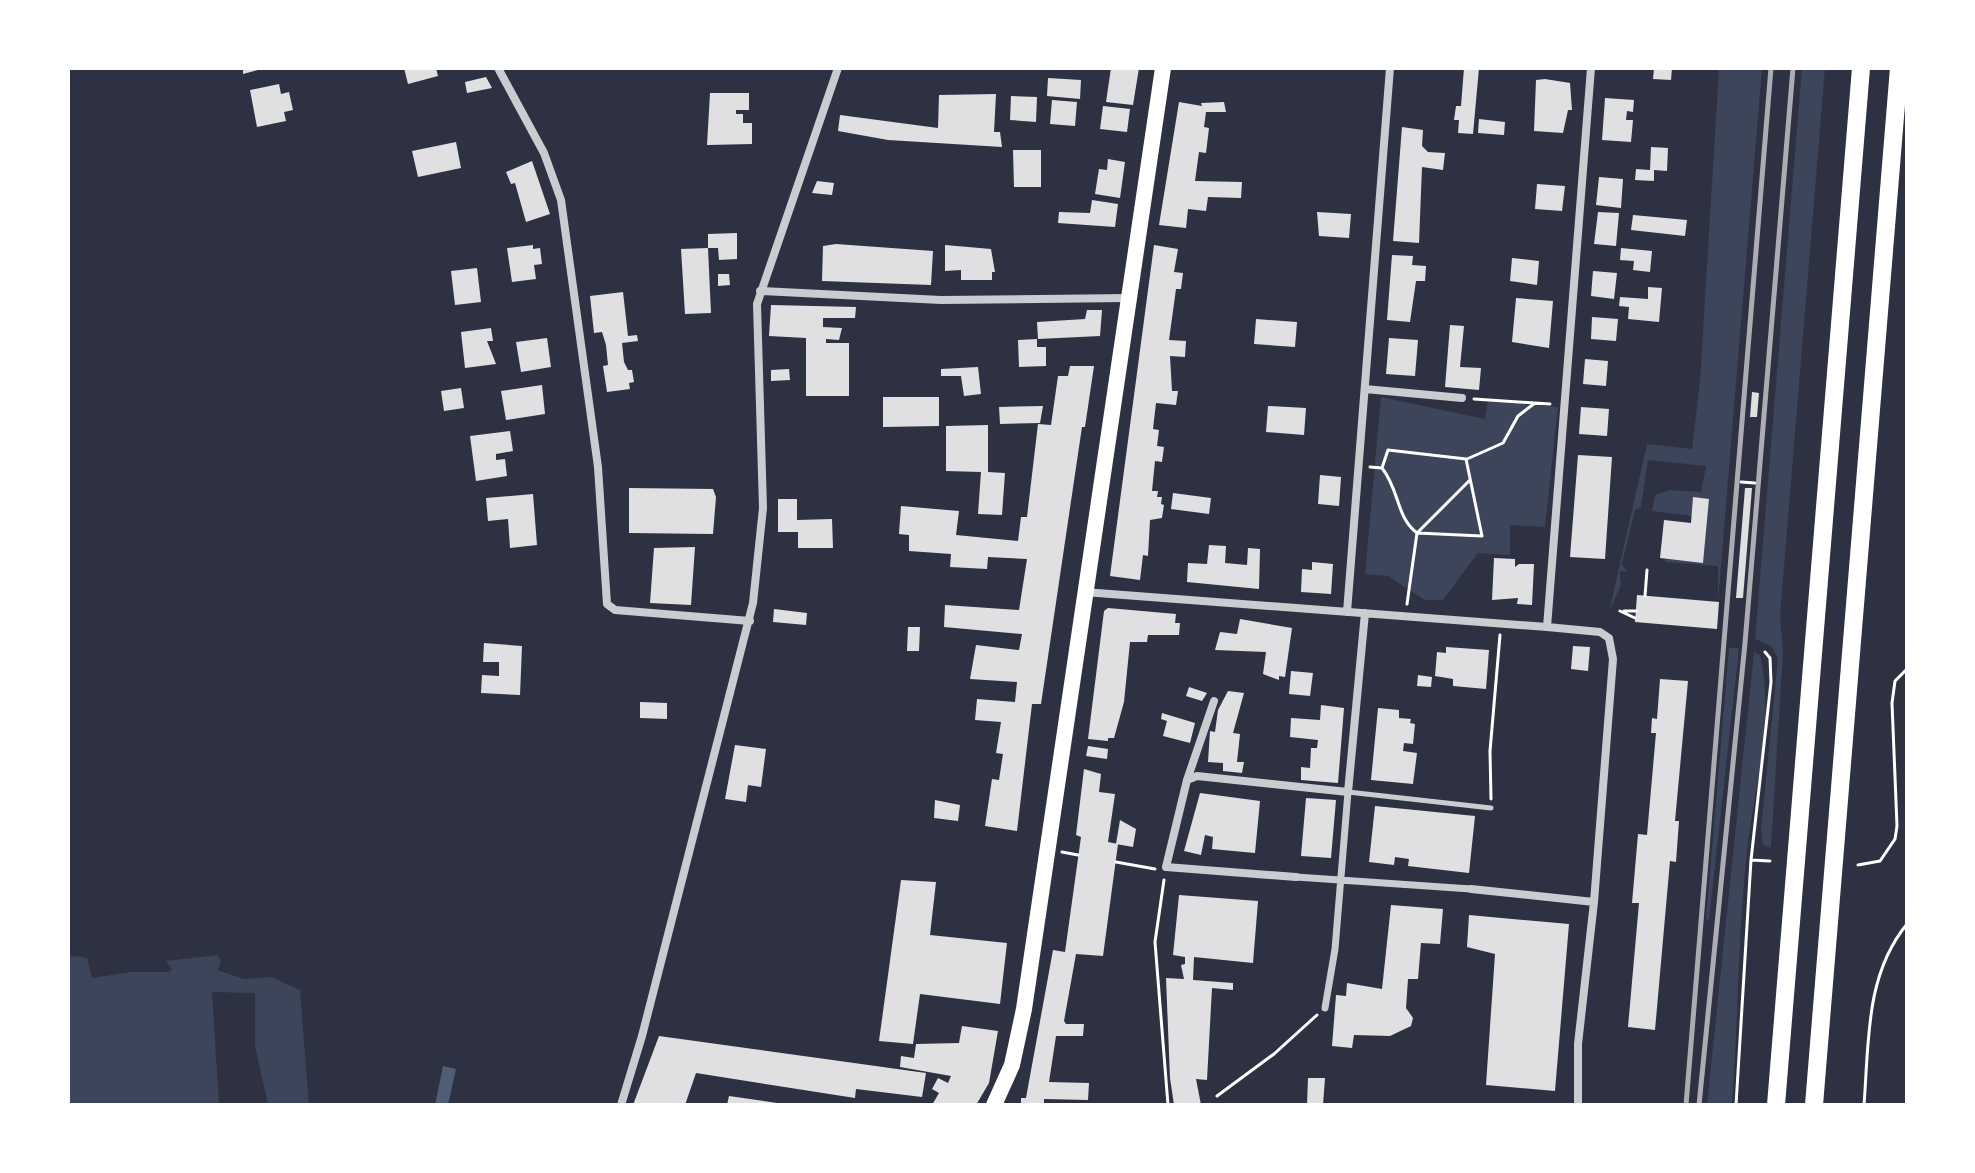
<svg xmlns="http://www.w3.org/2000/svg" width="1975" height="1173" font-family="Roboto,sans-serif">
	<rect width="100%" height="100%" fill="#2d3142"/>
	<path fill="#3c4559" d="M1719 68H1762L1718 602V566L1665 562V559L1703 562 1709 500 1694 498 1692 516 1652 511 1655 495 1669 490 1701 492 1706 466 1648 460 1641 507 1635 510 1622 564 1627 572 1620 571 1621 585 1609 612 1647 444 1692 449 1700 381Z
		M1802 68H1825L1780 616 1783 651 1771 848 1763 845 1761 829 1778 658 1771 646 1755 639Z
		M1381 397 1485 419 1488 401 1558 407 1545 527 1510 525V555L1478 553 1443 600H1425L1388 576 1365 574Z
		M1729 648H1739L1709 920 1706 919Z
		M1754 652 1760 655C1776 718 1752 795 1746 860 1738 942 1738 1024 1732 1105H1707Z
		M77 956 87 958 92 978 131 972H169L172 969 166 961 218 955 221 962 217 970 244 979 271 977 300 990 309 1105H268L255 1046V993L212 992 219 1105H68V957Z"/>
	<path fill="#4f5d75" d="M443 1066 456 1069 448 1105H435Z"/>
	<path fill="#e0e0e3" d="M243 68H261L262 69 243 74Z
		M404 68H436L438 76 408 84Z
		M1111 68H1139L1133 105 1106 102Z
		M1464 68H1479L1473 134 1458 133 1459 120H1454L1456 106H1461Z
		M1654 68H1672L1671 80 1653 79Z
		M486 77 492 88 467 93 465 82Z
		M1048 78 1081 80 1080 99 1047 96Z
		M1545 79 1570 83 1572 110H1568L1563 133 1534 131 1536 80Z
		M279 84 281 94 289 92 293 110 284 112 286 121 257 127 250 90Z
		M710 93H749V110H736V114H743V123H752V144L707 145Z
		M996 94 994 132H1000L1002 147 888 140 838 131 840 115 938 128 939 95Z
		M1011 96 1037 97 1036 122 1010 120Z
		M1605 98 1634 100 1633 112 1627 111 1626 120H1633L1631 142 1602 140Z
		M1052 100 1077 102 1075 126 1050 124Z
		M1179 102 1202 106 1201 103 1224 102 1226 112H1206L1204 127 1209 128 1206 153 1199 152 1195 181 1242 182 1241 198 1208 197 1206 211 1188 209 1186 228 1159 225Z
		M1103 106 1130 109 1127 132 1100 129Z
		M1479 119 1505 122 1504 135 1478 133Z
		M1402 127 1423 130 1422 146 1428 152 1445 153 1443 170 1422 167 1419 243 1393 241Z
		M456 142 461 168 418 177 412 151Z
		M1651 147 1668 148 1667 171 1654 170V181L1635 180 1636 169 1650 170Z
		M1013 150H1041V187H1014Z
		M1108 159 1125 162 1120 198 1095 194 1099 169 1107 170Z
		M532 161 550 214 526 222 515 183 511 184 506 172Z
		M1599 177 1623 179 1621 208 1596 205Z
		M817 181 834 183 832 195 812 193Z
		M1537 184 1565 186 1562 211 1535 209Z
		M1092 200 1118 204 1115 227 1058 223 1059 212 1090 213Z
		M1317 212 1351 214 1349 238 1319 236Z
		M1598 212 1619 213 1616 246 1594 244Z
		M1633 215 1687 220 1685 236 1631 230Z
		M737 233V259L719 260 718 248H708V234Z
		M836 244 933 251 931 285 822 281 823 246Z
		M533 245V249L540 248 542 264 534 265 536 279 512 282 507 248Z
		M945 245 991 249 995 272H992V280H961V270L945 271Z
		M1154 245 1178 249 1174 272 1183 273 1181 289H1176L1169 340 1186 341 1185 357 1170 356 1172 391H1178L1176 405 1156 403 1153 429 1159 430 1157 446 1164 447 1162 462 1155 461 1152 491H1158L1157 497H1162L1161 504 1164 505 1162 518 1150 520 1148 556 1143 555 1140 580 1110 576Z
		M708 248 711 313 685 314 681 249Z
		M1621 248 1652 251 1650 272 1633 270 1634 261 1620 260Z
		M1392 255 1413 256 1412 265 1426 266 1425 281H1416L1410 322 1387 320Z
		M1512 258 1539 261 1537 285 1510 281Z
		M477 268 481 302 455 305 451 271Z
		M1593 271 1617 273 1614 299 1591 296Z
		M718 274H729L730 285 718 286Z
		M1648 287 1662 288 1659 322 1628 319 1629 307 1619 306 1620 297 1648 299Z
		M623 292 628 336 637 335 638 341 622 343 624 362 628 370H632L634 382 629 383 630 389 607 392 603 366 608 365 606 345 602 332 594 333 590 296Z
		M1516 298 1553 301 1549 348 1512 342Z
		M771 305 856 307 855 318H823V327L842 328 839 340 826 339V343H849V396H806V338L769 336Z
		M1087 310H1102L1100 336 1038 339 1037 322 1085 319Z
		M1592 317 1618 319 1616 341 1591 339Z
		M1256 319 1297 322 1295 347 1254 344Z
		M1450 325 1464 326 1460 367 1481 368 1479 390 1445 387Z
		M491 328 493 341H487L496 364 465 368 461 332Z
		M547 338 551 367 521 372 516 342Z
		M1389 338 1418 340 1415 376 1386 374Z
		M1037 339V347H1046V366L1019 367 1018 340Z
		M1585 359 1608 361 1606 386 1583 384Z
		M1070 366H1094L1085 427H1082L1041 704H1032L1017 831 985 826 992 779 999 780 1003 754 996 753 1001 722 975 720 977 699 1015 702 1017 682 970 679 976 645 1019 650 1022 634 944 627 945 605 1019 610 1027 559 988 557 987 569 950 567 951 554 909 551V535L899 534 901 506 959 511 956 535 1018 541 1021 517H1027L1038 424 1051 425 1058 376H1068Z
		M978 367 981 394 964 396 961 376H941V369Z
		M789 369 790 380 771 381V370Z
		M542 385 545 414 506 420 501 391Z
		M461 388 464 408 444 411 441 391Z
		M1752 392 1759 393 1757 417H1750Z
		M883 397H939V426L883 427Z
		M1043 406 1040 423 1000 424 999 407Z
		M1268 406 1306 408 1304 435 1266 432Z
		M1581 407 1609 409 1607 436 1579 434Z
		M988 425V472L1005 473 1002 515 978 514 981 472 946 471V426Z
		M510 431 513 451 496 454V460L505 459 507 476 476 481 470 436Z
		M1578 455 1612 457 1605 559 1570 557Z
		M1320 475 1341 477 1339 506 1318 504Z
		M629 488 713 489 716 497 713 534 629 533Z
		M1745 488H1752L1743 598H1736Z
		M1173 493 1211 498 1209 514 1171 509Z
		M533 494 537 545 510 548 508 519 488 521 486 498Z
		M1693 497 1709 499 1703 563 1660 558 1664 520 1691 523Z
		M778 499H797V520L832 519 833 548H798V532H778Z
		M1209 545 1226 546 1225 563 1247 565 1248 548 1260 549 1259 589 1187 582 1188 563 1207 564Z
		M695 547 691 605 650 603 654 548Z
		M1494 558 1515 559V567L1519 564H1534L1532 605 1517 604 1518 598 1492 600Z
		M1312 562 1333 564 1331 594 1301 592 1302 569 1312 570Z
		M1637 595 1719 602 1717 629 1635 622Z
		M1108 608 1176 614 1175 623H1180L1179 635H1148L1147 642H1130L1124 702 1114 738H1108V741L1088 739 1104 611Z
		M774 609 807 613 806 625 773 622Z
		M1240 619 1292 628 1285 677 1279 676V680L1263 674 1266 652 1215 650 1220 632 1237 634Z
		M908 627H920L919 651H907Z
		M484 643 522 646 520 695 481 693 482 675 499 676V662H483Z
		M1573 646 1590 647 1588 671 1571 669Z
		M1446 647 1489 650 1486 689 1453 686V679L1435 676 1437 652 1446 653Z
		M1291 671 1313 673 1310 696 1289 694Z
		M1418 675 1432 677 1431 687 1417 686Z
		M1660 679 1688 681 1675 821H1679L1676 862 1670 861 1655 1030 1628 1027 1639 903H1632L1638 834 1647 835 1656 733H1651L1652 718 1657 719Z
		M1189 687 1207 693 1202 701 1186 696Z
		M1228 691 1244 693 1233 733 1240 734 1237 762H1244L1242 773 1223 771V763L1208 762 1210 731 1215 732 1218 710Z
		M640 702 667 703V719L640 718Z
		M1321 705 1344 708 1338 783 1301 780V767L1310 768 1311 748H1317L1318 740 1290 737 1291 718 1320 720Z
		M1378 708 1399 710V718L1411 719 1410 723 1415 724 1413 744 1404 743 1403 751 1417 753 1413 784 1371 780Z
		M1162 713 1195 723 1190 743 1163 736 1167 721 1161 719Z
		M735 745 766 749 761 787 748 785 746 802 725 799Z
		M1088 746 1108 749 1107 759 1086 756Z
		M1084 769 1101 774 1099 792 1115 794 1108 842 1118 844 1103 956 1076 954 1064 1021 1066 1024H1084L1083 1036H1056L1049 1082 1089 1083 1088 1100 1044 1099V1105H1021V1098H1026L1053 950 1065 952 1081 837 1076 835Z
		M1200 793 1260 801 1255 853 1212 849 1213 837 1205 835 1201 855 1184 851Z
		M1306 798 1336 800 1331 858 1301 856Z
		M935 800 960 805 958 821 934 818Z
		M1375 806 1475 816 1469 873 1408 866 1409 859 1395 857 1394 865 1369 862Z
		M1120 820 1136 829 1133 847 1116 844Z
		M901 880 936 882 930 935 1007 943 1000 1004 920 994 913 1044 879 1041Z
		M1179 895 1258 901 1253 963 1194 957 1193 980 1233 983V990L1212 988 1207 1080 1196 1079 1201 1105H1174L1170 1078 1166 978 1184 979 1181 965 1185 964V957L1173 955Z
		M1391 905 1443 909 1440 944 1421 943 1418 979H1408L1406 1008 1413 1018 1411 1026 1390 1036 1354 1035 1352 1048 1332 1046 1336 995 1346 996 1347 983 1382 989Z
		M1469 915 1569 924 1555 1091 1486 1085 1495 954 1467 947Z
		M962 1026 998 1031 989 1083 976 1105H932L939 1093 932 1089 938 1078 948 1083 951 1076 900 1067 901 1056 914 1058 916 1044 959 1043Z
		M659 1036 926 1073 922 1097 856 1089 855 1098 696 1073 685 1105H633Z
		M1308 1078H1325L1323 1105H1307Z
		M729 1096 777 1103V1105H727Z"/>
	<g fill="none" stroke-linecap="round" stroke-linejoin="round">
		<path stroke="#fff" stroke-width="3" d="M1474 399 1550 404
			M1467 459 1503 443 1518 416 1535 403
			M1370 467 1382 468C1400 491 1396 517 1417 533L1407 604
			M1382 468 1388 450 1466 459 1482 536 1417 533
			M1741 482 1755 483
			M1417 533 1470 480
			M1645 596 1647 570
			M1620 611 1635 618
			M1624 611H1636
			M1491 799 1490 751 1500 635
			M1062 852 1078 855
			M1751 860 1770 861
			M1116 862 1155 869
			M1858 865 1880 861 1895 839 1897 826 1892 703 1895 681 1907 669
			M1164 880 1155 942 1168 1105
			M1217 1096 1274 1054 1317 1015
			M1736 1105 1751 860 1771 682 1770 658 1765 652
			M1864 1105C1869 1042 1865 975 1907 924"/>
		<path stroke="#caccd0" stroke-width="5" d="M1348 792 1491 808"/>
		<path stroke="#caccd0" stroke-width="7" d="M1296 877 1471 889
			M1325 1008 1335 949 1348 792"/>
		<path stroke="#caccd0" stroke-width="8" d="M498 68 544 153 561 200 598 467 607 604 615 610 750 621
			M760 291 941 300 1128 298
			M1365 389 1462 398
			M1084 592 1547 627 1600 632 1609 638 1613 659 1594 902 1578 1044V1105
			M1347 612 1390 68
			M1547 627 1591 68
			M1187 780 1214 701
			M1296 877 1166 867 1187 780 1197 776 1348 792 1365 613
			M1471 889 1594 902
			M621 1105 642 1036 753 603 763 508 757 304 838 68"/>
		<path stroke="#fff" stroke-width="16" d="M994 1105 1012 1065 1024 1009 1163 68"/>
		<path stroke="#fff" stroke-width="18" d="M1776 1105 1861 68
			M1814 1105 1899 68"/>
		<path stroke="#abadb3" stroke-width="5" d="M1686 1105 1771 68
			M1699 1105 1745 643 1793 68"/>
	</g>
	<rect width="1975" height="1173" fill="none" stroke="#ffffff" stroke-width="140"/>
</svg>
